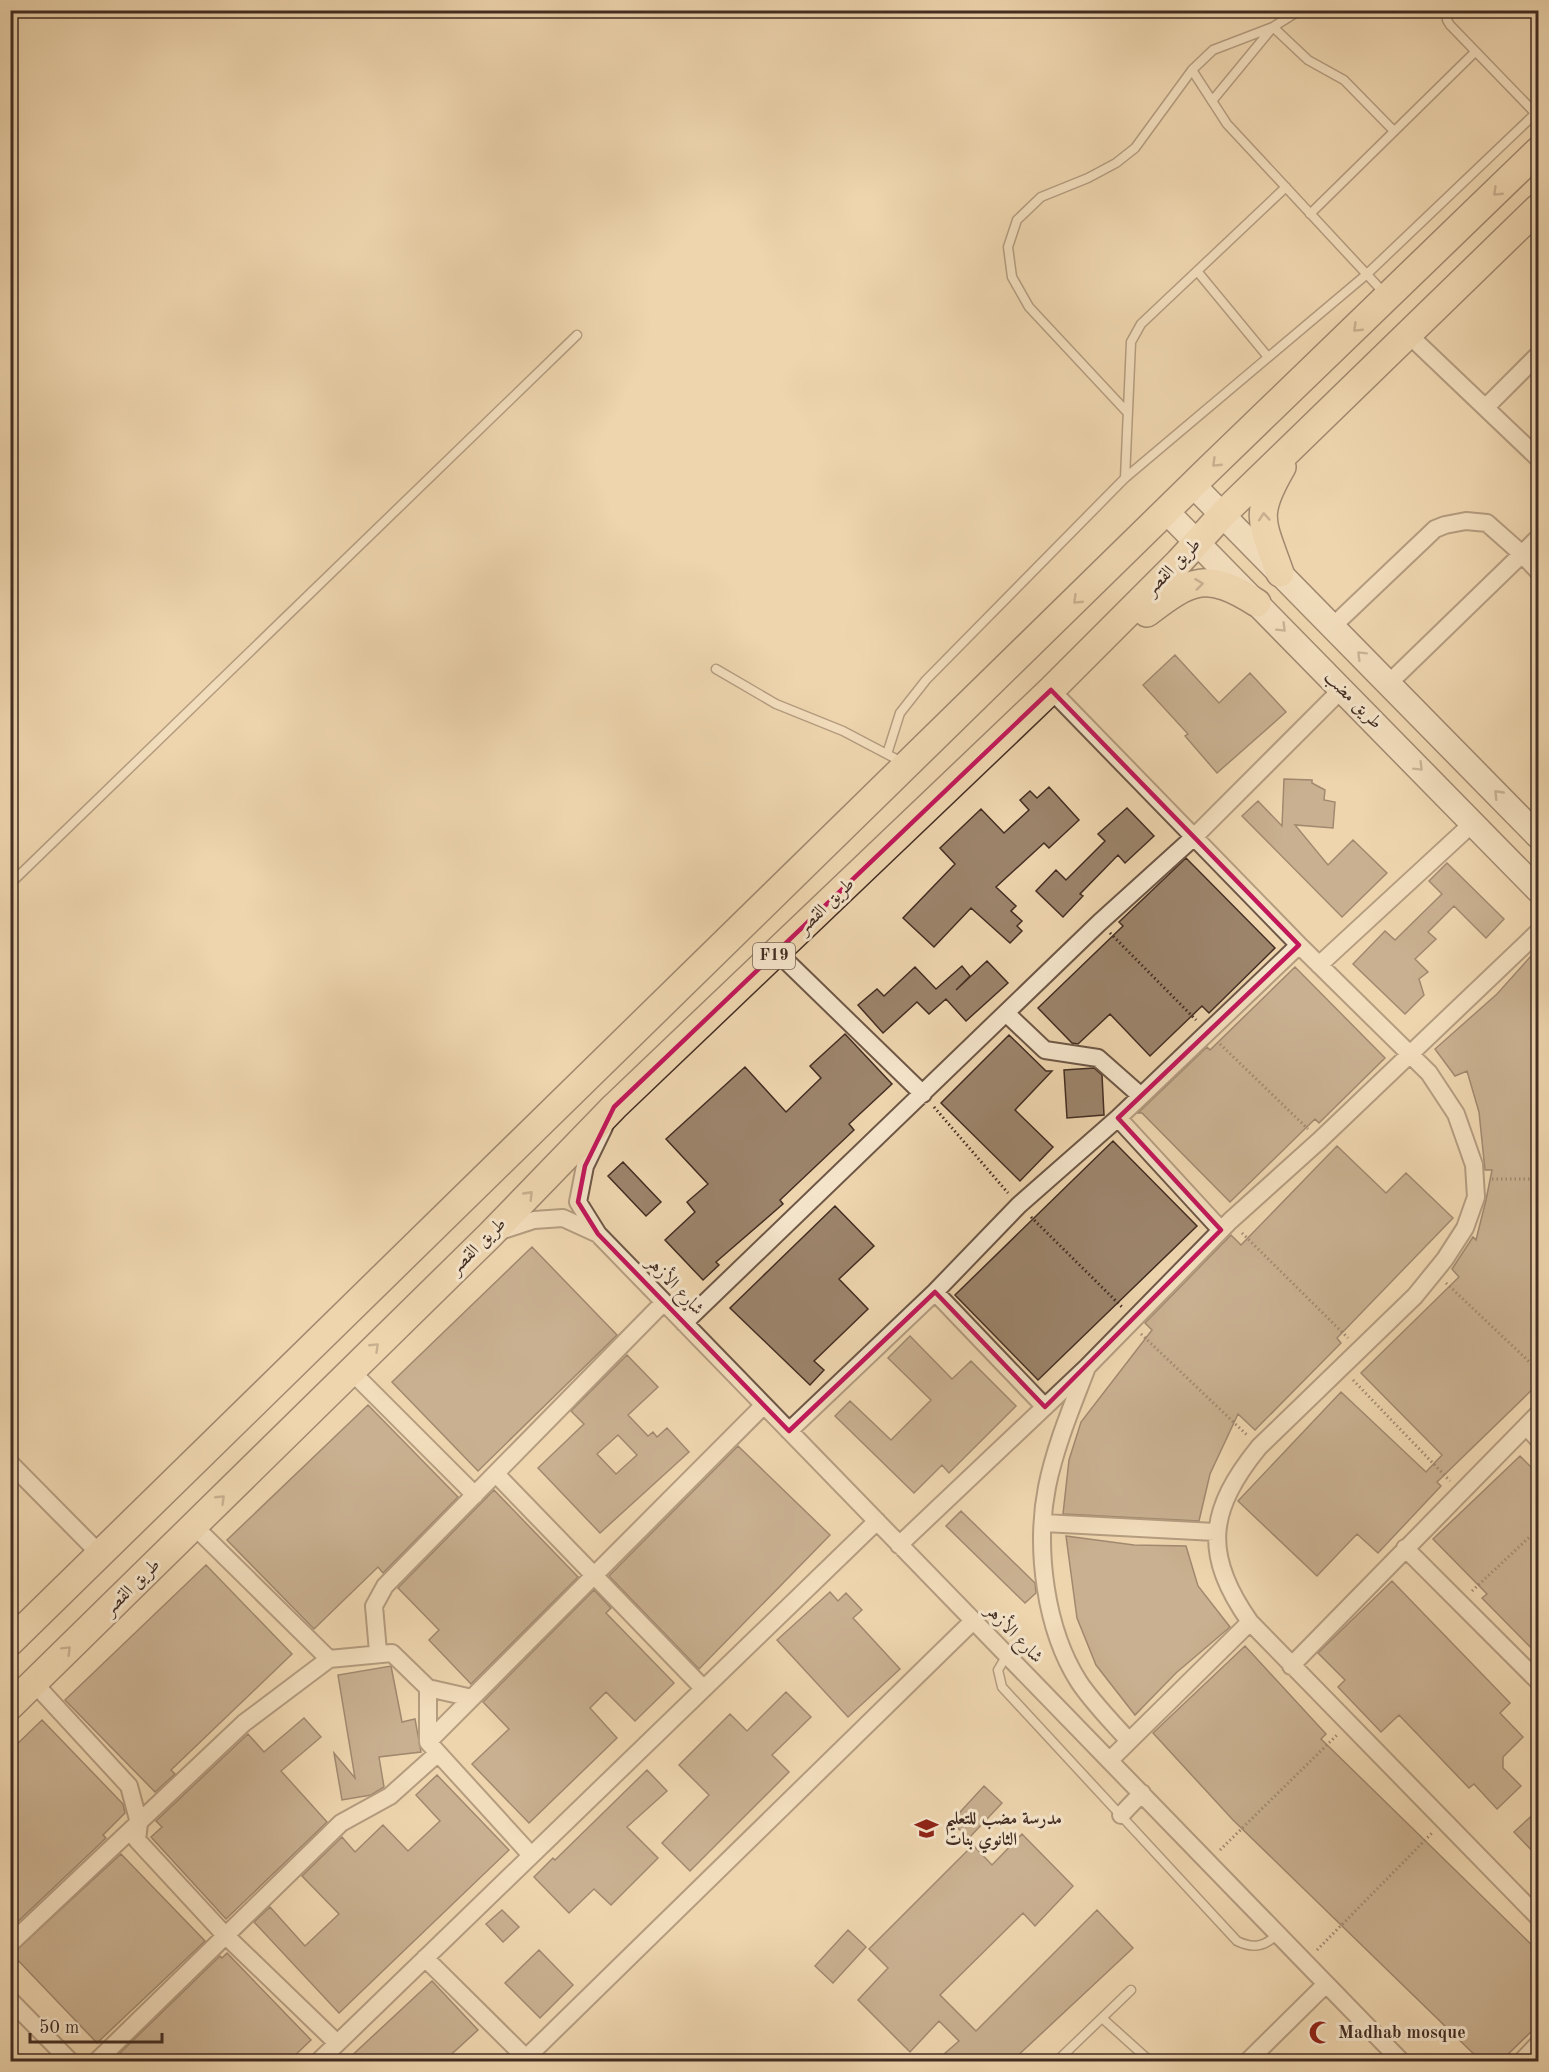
<svg xmlns="http://www.w3.org/2000/svg" width="1549" height="2072" font-family="'Old Standard TT',Amiri,serif">
	<rect width="100%" height="100%" fill="#eed5ae"/>
	<filter id="stains"><feTurbulence type="fractalNoise" baseFrequency=".00333" numOctaves="4"/><feColorMatrix values="0 0 0 0 .2 0 0 0 0 .09 0 0 0 0 .02 0 0 0 .5 -.17"/></filter>
	<radialGradient id="worn" r=".72"><stop offset=".6" stop-color="#630" stop-opacity="0"/><stop offset="1" stop-color="#630" stop-opacity=".3"/></radialGradient>
	<path fill="#9c846b" stroke="#432d23" stroke-width="1.5" fill-rule="evenodd" d="M1175 655 1219 703 1250 673 1286 712 1217 773 1185 736 1188 734 1143 685Z
		M1284 779 1312 780V783L1325 790 1324 800 1335 802 1333 828 1295 825 1328 865 1353 840 1387 873 1342 917 1242 816 1258 801 1282 826Z
		M1049 787 1079 820 1049 848 1044 843 996 887 1016 906 1011 911 1022 921 1017 926 1022 931 1010 943 971 908 934 947 903 918 955 864 940 848 981 809 1004 833 1029 810 1020 800 1030 791 1037 798Z
		M1127 808 1154 836 1125 863 1118 855 1080 894 1083 896 1063 917 1036 891 1056 870 1066 880 1105 841 1098 834Z
		M1186 858 1275 948 1209 1013 1202 1006 1150 1056 1110 1014 1078 1044 1072 1043 1038 1008 1123 926 1119 922Z
		M1447 863 1504 919 1486 938 1454 906 1428 932 1436 939 1415 959 1428 972 1419 979 1424 995 1405 1014 1353 964 1385 931 1395 940 1442 894 1429 881Z
		M1539 947V1383L1437 1482 1441 1486 1378 1553 1357 1534 1317 1576 1238 1501 1341 1392 1426 1472 1442 1455 1361 1373 1459 1277 1452 1269 1473 1237 1476 1240 1486 1200 1492 1170H1485L1479 1112 1467 1071 1455 1076 1435 1049 1497 994Z
		M987 961 1008 983 966 1021 946 999 929 1014 917 1002 883 1033 858 1005 877 989 884 996 915 967 936 989 962 966 970 976 956 990Z
		M1295 967 1385 1058 1319 1123 1315 1119 1230 1202 1142 1113H1138L1207 1047 1210 1050Z
		M845 1034 892 1084 849 1124 854 1130 780 1200 783 1204 716 1262 719 1265 703 1280 665 1240 695 1212 687 1202 708 1184 666 1139 745 1067 786 1112 821 1078 810 1066Z
		M1009 1035 1046 1071H1052L1015 1110 1053 1147 1020 1181 941 1103Z
		M1094 1068 1102 1075 1104 1115 1067 1118 1064 1070Z
		M1113 1141 1197 1226 1038 1380 955 1295Z
		M1337 1146 1386 1193 1406 1173 1453 1218 1337 1338 1341 1343 1255 1430 1238 1414 1210 1474 1199 1521 1063 1514 1069 1460 1081 1422 1152 1330 1145 1323 1231 1235 1241 1245Z
		M623 1162 661 1202 646 1216 608 1176Z
		M835 1206 874 1246 839 1279 868 1309 814 1361 824 1370 810 1385 730 1308Z
		M532 1247 617 1335 478 1471 392 1382Z
		M910 1336 952 1379 971 1361 1016 1406 949 1473 942 1465 914 1493 835 1416 850 1401 891 1440 931 1400 888 1358Z
		M627 1355 658 1387 628 1415 648 1436 653 1432 657 1437 667 1428 689 1452 600 1533 538 1468 584 1424 571 1411ZM618 1435 637 1455 616 1474 597 1454Z
		M368 1405 458 1497 383 1573 378 1567 314 1629 227 1540Z
		M738 1446 830 1535 699 1669 609 1576Z
		M1520 1456 1539 1475V1656L1482 1598 1487 1594 1433 1539Z
		M494 1490 578 1577 471 1684 429 1640 439 1630 398 1588Z
		M961 1511 1035 1583 1036 1593 1025 1603 946 1526Z
		M1066 1536 1134 1545 1186 1546 1198 1586 1230 1627 1176 1673 1135 1715 1096 1665 1077 1618Z
		M206 1565 292 1654 171 1770 175 1774 155 1792 65 1700Z
		M1392 1581 1510 1703 1500 1713 1523 1737 1503 1757V1768L1521 1786 1497 1809 1474 1784 1469 1788 1399 1715 1381 1732 1338 1687 1345 1680 1318 1653Z
		M594 1590 611 1608 606 1613 674 1683 635 1721 606 1692 590 1708 617 1738 529 1823 472 1764 509 1729 483 1702Z
		M830 1592 838 1601 846 1593 862 1610 853 1618 900 1669 848 1717 777 1640Z
		M1245 1646 1326 1734 1321 1739 1539 1952V2024L1501 2061H1481L1233 1820 1153 1733Z
		M391 1666 402 1722 415 1719 421 1752 379 1757 384 1787 371 1795 342 1800 334 1753 355 1778 338 1675Z
		M786 1692 811 1717 772 1755 789 1772 690 1871 662 1843 709 1795 679 1765 730 1714 747 1731Z
		M304 1718 321 1737 281 1771 327 1822 226 1919 151 1837 162 1827 156 1821 248 1734 264 1752Z
		M42 1720 123 1804 125 1813 103 1835 106 1838 10 1929V1751Z
		M647 1770 667 1791 627 1827 658 1858 611 1905 594 1889 569 1913 534 1877 553 1858 555 1860Z
		M437 1775 509 1850 339 2013 254 1922 270 1907 305 1946 339 1914 302 1876 342 1837 355 1852 383 1825 408 1851 440 1821 416 1795Z
		M984 1786 1002 1803 969 1838 951 1822Z
		M1539 1809V1858L1514 1832Z
		M1022 1834 1073 1886 1035 1926 1023 1913 940 1995 976 2031 1097 1910 1133 1948 1012 2061H936L959 2041 939 2021 910 2052 858 2000 888 1968 869 1949 973 1845 992 1865Z
		M121 1854 205 1941 97 2043 12 1954Z
		M502 1910 519 1927 503 1942 486 1924Z
		M848 1930 866 1947 833 1983 815 1966Z
		M539 1950 573 1985 540 2018 505 1983Z
		M227 1953 311 2040 289 2061H126L119 2054 220 1956 222 1958Z
		M432 1981 478 2030 444 2061H346Z"/>
	<g fill="none" stroke-linecap="round" stroke-linejoin="round">
		<defs>
			<path id="lane" d="M1449 10 1447 20 1450 25 1538 116
				M1192 70 1227 124 1386 295
				M1212 101 1273 27 1300 10
				M1310 214 1475 52
				M1197 271 1268 357
				M1127 412 1029 307 1012 277 1008 247 1017 220 1041 197 1088 178 1116 163 1135 148 1192 70 1213 50 1273 27 1308 60 1344 80 1394 131
				M1125 478 1131 342 1141 324 1286 187
				M716 669 776 704 843 731 902 762
				M887 754 900 713 926 680 1125 478 1367 274 1538 111
				M10 884 577 335
				M1007 1655 998 1670 1002 1687 1237 1941C1253 1949 1265 1947 1277 1934
				M1102 2018 1151 2062
				M1056 2062 1131 1990"/>
			<path id="street" d="M1409 335 1538 458
				M1486 407 1538 355
				M1333 626 1435 529 1445 525 1466 521 1487 523 1522 554 1538 538
				M1389 683 1522 554 1538 571
				M1051 690 1299 945 1429 1073 1456 1114 1474 1165 1476 1197 1465 1228 1445 1259 1415 1296 1259 1447C1208 1510 1202 1554 1250 1622L1538 1917
				M778 953 923 1094
				M1319 965 1474 822
				M1007 1014 1045 1050 1098 1058 1141 1096
				M1118 1118 1221 1230
				M604 1127 585 1166 578 1202 598 1234 1402 2062
				M497 1232 534 1220 563 1218 598 1234
				M935 1292 1045 1407
				M684 1323 1099 923 1194 837 1342 689
				M1086 1370C1071 1409 1055 1447 1047 1487 1035 1548 1045 1629 1079 1682 1093 1703 1112 1722 1129 1741
				M351 1371 475 1495
				M1526 1426 1538 1439
				M789 1431 935 1292 1019 1205 1118 1118 1299 945
				M10 1463 100 1554
				M496 1474 703 1688
				M1044 1523 1215 1532
				M194 1526 329 1659
				M899 1545 1087 1367 1230 1221 1320 1140 1538 932
				M1405 1548 1538 1681
				M378 1652 374 1606 385 1586 664 1302
				M1291 1666 1538 1414
				M34 1683 129 1786 139 1823 137 1840 224 1934 337 2043
				M428 1688 472 1698
				M428 1742 764 1405
				M1110 1760 1250 1622
				M1121 1815 1142 1793
				M10 1944 244 1723 329 1659 392 1653 428 1688V1742L531 1855
				M425 1958 530 2062
				M10 2000 71 2062
				M526 2058 973 1621
				M96 2062 341 1823 390 1796 438 1753
				M318 2062 877 1521
				M1247 2062 1326 1984
				M1521 2062 1538 2044"/>
			<path id="secondary" d="M1194 486 1538 836
				M1167 512 1538 890"/>
			<path id="primary" d="M1280 573C1262 521 1253 517 1282 467
				M1147 613C1191 579 1207 571 1257 603
				M10 1642 1210 468 1538 151
				M10 1706 490 1235 614 1107 1051 690 1179 562 1223 514 1538 208"/>
		</defs>
		<use href="#lane" stroke="#6e5746" stroke-width="11"/>
		<use href="#street" stroke="#6e5746" stroke-width="20"/>
		<use href="#secondary" stroke="#432d23" stroke-width="27"/>
		<use href="#primary" stroke="#432d23" stroke-width="30"/>
		<path stroke="#432d23" stroke-width="3" stroke-dasharray="1.5 3" stroke-linecap="butt" d="M1110 933 1196 1020
			M1220 1044 1308 1129
			M934 1107 1008 1193
			M1492 1179H1538
			M1031 1217 1122 1307
			M1242 1233 1348 1338
			M1446 1283 1538 1370
			M1141 1334 1247 1435
			M1353 1380 1450 1481
			M1472 1591 1538 1529
			M1220 1850 1337 1735
			M1317 1950 1432 1833"/>
		<use href="#lane" stroke="#f4e4ca" stroke-width="8"/>
		<use href="#street" stroke="#f4e4ca" stroke-width="16"/>
		<use href="#secondary" stroke="#f4e4ca" stroke-width="24"/>
		<use href="#primary" stroke="#eed5ae" stroke-width="27"/>
	</g>
	<defs><path id="oneway-chevron" d="M-2-3.5L2.5 0L-2 3.5" fill="none" stroke-width="1.6" stroke-linecap="round" stroke-linejoin="round" transform="scale(1.5)"/></defs>
	<g stroke="#988168">
		<use href="#oneway-chevron" transform="translate(1497 192) rotate(136)"/>
		<use href="#oneway-chevron" transform="translate(1357 328) rotate(136)"/>
		<use href="#oneway-chevron" transform="translate(1216 463) rotate(136)"/>
		<use href="#oneway-chevron" transform="translate(1264 517) rotate(-94)"/>
		<use href="#oneway-chevron" transform="translate(1199 584) rotate(-7)"/>
		<use href="#oneway-chevron" transform="translate(1077 600) rotate(136)"/>
		<use href="#oneway-chevron" transform="translate(529 1195) rotate(-46)"/>
		<use href="#oneway-chevron" transform="translate(375 1347) rotate(-44)"/>
		<use href="#oneway-chevron" transform="translate(221 1499) rotate(-44)"/>
		<use href="#oneway-chevron" transform="translate(67 1650) rotate(-45)"/>
	</g>
	<g stroke="#9c8876">
		<use href="#oneway-chevron" transform="translate(1282 628) rotate(45)"/>
		<use href="#oneway-chevron" transform="translate(1361 655) rotate(-135)"/>
		<use href="#oneway-chevron" transform="translate(1419 767) rotate(45)"/>
		<use href="#oneway-chevron" transform="translate(1498 794) rotate(-134)"/>
	</g>
	<path d="M0 0H1549V2072H0ZM1051 690 1299 945 1118 1118 1221 1230 1045 1407 935 1292 789 1431 598 1234 578 1202 585 1166 614 1107Z" fill="#eed5ae" fill-opacity=".55" fill-rule="evenodd"/>
	<path fill="none" stroke="#c2185b" stroke-width="4.5" stroke-linejoin="round" d="M1051 690 1299 945 1118 1118 1221 1230 1045 1407 935 1292 789 1431 598 1234 578 1202 585 1166 614 1107Z"/>
	<defs>
		<symbol id="school-bare" viewBox="-9 -9 18 18"><path d="M0-5L7-2L0 1L-7-2ZM-4 1L0 2.5L4 1V4Q0 6-4 4Z" fill="#8f2418" stroke="#f4e4ca" stroke-width="2.5" paint-order="stroke"/></symbol>
		<symbol id="mosque-bare" viewBox="-9 -9 18 18"><path d="M3.5-4.9A6 6 0 1 0 3.5 4.9A5 5 0 1 1 3.5-4.9Z" fill="#8f2418" stroke="#f4e4ca" stroke-width="2.5" paint-order="stroke"/></symbol>
	</defs>
	<g fill-rule="evenodd">
		<use href="#school-bare" x="910" y="1812" width="33" height="33"/>
		<use href="#mosque-bare" x="1304" y="2016" width="33" height="33"/>
	</g>
	<g text-anchor="middle" dominant-baseline="central" stroke-width="6" stroke-linejoin="round" paint-order="stroke">
		<rect fill="#f4e4ca" stroke="#786455" stroke-width="1.5" x="753" y="943" width="42" height="26" rx="4.5"/>
		<g font-size="16" font-weight="bold" fill="#432d23">
			<text x="774" y="956">F19</text>
		</g>
		<g font-size="18" fill="#432d23" stroke="#f4e4ca">
			<text transform="translate(1173 567) rotate(-46)">طريق القصر</text>
			<text transform="translate(1353 700) rotate(45)">طريق مضب</text>
			<text transform="translate(826 906) rotate(-44)">طريق القصر</text>
			<text transform="translate(478 1246) rotate(-45)">طريق القصر</text>
			<text transform="translate(675 1286) rotate(46)">شارع الأزهر</text>
			<text transform="translate(132 1587) rotate(-45)">طريق القصر</text>
			<text transform="translate(1014 1634) rotate(46)">شارع الأزهر</text>
		</g>
		<g font-size="18" font-weight="bold" fill="#432d23" stroke="#f4e4ca" text-anchor="start">
			<text x="945" y="1819">مدرسة مضب للتعليم<tspan x="945" dy="21">الثانوي بنات</tspan></text>
			<text x="1338" y="2033">Madhab mosque</text>
		</g>
	</g>
	<rect width="1549" height="2072" fill="none" stroke="#eed5ae" stroke-width="36"/>
	<rect x="12" y="12" width="1525" height="2048" fill="none" stroke="#432d23" stroke-width="3"/>
	<rect x="18" y="18" width="1513" height="2036" fill="none" stroke="#432d23" stroke-width="1.5"/>
	<path d="M30 2033v9h132v-9" fill="none" stroke="#432d23" stroke-width="3"/>
	<text x="39" y="2033" font-size="18" fill="#432d23" stroke="#f4e4ca" stroke-width="4.5" paint-order="stroke">50 m</text>
	<rect width="100%" height="100%" filter="url(#stains)"/>
	<rect width="100%" height="100%" fill="url(#worn)"/>
</svg>
